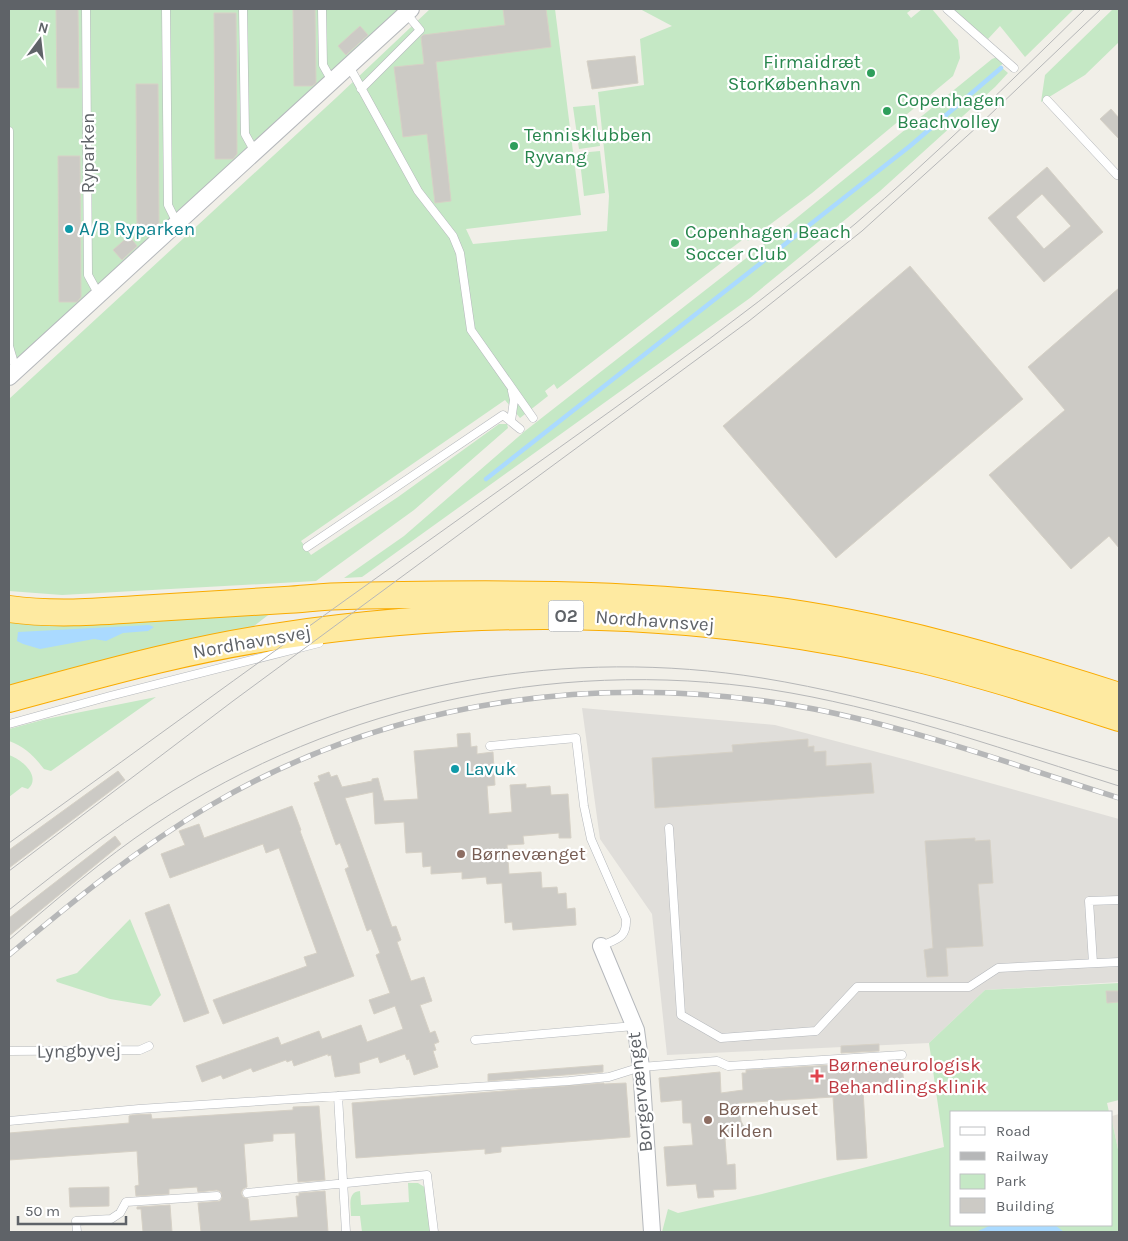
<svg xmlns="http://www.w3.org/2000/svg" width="1128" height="1241" font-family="Karla,sans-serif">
	<rect width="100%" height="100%" fill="#f1efe8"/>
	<path fill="#e0deda" d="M582 708 775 725 911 761 1119 819V982L985 990 929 1043 667 1055 652 914 600 839Z"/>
	<path fill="#e1ded6" d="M1119 1114V1154L1112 1121V1116Z"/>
	<path fill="#c5e8c5" d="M9 9H402L9 368Z
		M430 9H555L581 215 466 229 473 244 607 231 609 196 598 92 644 85 640 39 672 26 640 9H912L907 13 911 18 922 9H932L958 40 960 58 953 76 812 193 748 241 745 238 721 256 725 260 557 389 554 384 545 391 548 396 520 418 505 400 301 541 311 555 398 497 499 424H507L508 428 414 510 316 581 62 595 9 591V399L337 97Z
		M952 9H1074L1025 57 1000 26 988 39Z
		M1113 9H1119V42L1085 75 1041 102 1045 75Z
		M997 57 1005 62 1000 66 1008 73 995 87 880 191 750 298 362 577 344 578 404 536 525 431 772 238 992 59Z
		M595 105 600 146 579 149 573 107Z
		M600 151 605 193 584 196 579 153Z
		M276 609 245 633 9 686V622Z
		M156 697 51 771 44 769C34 756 25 747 9 741V729L46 719Z
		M9 755C21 759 42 776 28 789L22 787 9 797Z
		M130 919 161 995 151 1006 110 999 57 982 56 980 57 979 77 973Z
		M1119 983V1100L1107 1103 1109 1112H952V1225H1112V1121L1119 1154V1232H662L668 1209 678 1213 762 1194 944 1147 929 1043 985 990Z
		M408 1183H418L426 1188 431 1232H362L360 1216H351C351 1206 347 1192 360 1191L361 1205 409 1202Z"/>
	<path fill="#aadaff" d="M149 625 154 627 148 631 123 633 106 641 94 639 40 649 23 644 17 641 18 632Z
		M991 1225H1055L1064 1232H976Z"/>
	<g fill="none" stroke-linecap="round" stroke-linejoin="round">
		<path stroke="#aadaff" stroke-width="4.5" d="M486 479 910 146 1001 68"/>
	</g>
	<path fill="#cccac5" stroke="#d6d1c6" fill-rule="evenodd" d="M56 9H78L79 88H57Z
		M293 9H315L316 83 312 86H294Z
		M503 9H546L551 47 436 62 451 201 435 203 427 134 403 137 394 67 424 64 421 37 423 35 505 25Z
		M214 13H236L237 154 233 159H215Z
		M360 26 368 35 346 55 338 46Z
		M635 56 638 83 592 89 587 61Z
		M136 84H158L159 226 156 229H137Z
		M1111 109 1119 118V139L1100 119Z
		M58 156H80L81 297 77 302H59Z
		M1047 167 1103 232 1044 282 988 218ZM1042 194 1071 226 1044 249 1016 217Z
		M129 236 137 246 122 260 113 250Z
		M910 266 1023 399 836 558 723 426Z
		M1119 288V548L1109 536 1071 569 989 475 1065 410 1028 367Z
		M470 733 471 747 477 746V754L493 752 495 785 487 786 489 814 512 812 510 785 526 784V788L550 786 551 795 568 794 571 838H559V833L523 836 524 844 507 845 509 874 541 872 542 888 557 887 558 894 566 893 567 909 575 908 576 925 513 930 512 922 505 923 502 883 487 884 486 877 462 879V872L431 874V866L423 867 422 852 406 853 404 822 375 824 373 792 345 798 392 927 396 926 401 940 397 942 411 981 424 977 432 1001 420 1005 430 1033 435 1031 439 1042 434 1044 436 1050 433 1051 438 1067 414 1075 409 1059 407 1060 405 1054 380 1063 378 1057 359 1063 360 1073 335 1077 331 1055 328 1056V1054L294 1066 292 1060 287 1062 286 1060 253 1072 251 1068 223 1079 221 1075 202 1082 196 1066 278 1037 281 1045 319 1031 322 1039 361 1025 367 1042 403 1029 395 1006 374 1014 369 1000 390 993 376 955 380 953 371 929 367 931 345 869 349 867 340 843 336 845 314 783 320 781 318 776 329 772 331 777 337 775 342 787 372 781V779L378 778 384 801 418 799 414 751 458 747 457 734Z
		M808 739V747L814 746V752L826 751V766L871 763 874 793 655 808 652 758 733 752 732 745Z
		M118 771 125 780 9 868V850Z
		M292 806 301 830 300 831 354 976 223 1024 213 1000 307 966 304 957 317 953 279 848 266 853 263 844 170 878 161 854 185 845 179 831 199 824 204 838Z
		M115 836 121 844 9 936V918Z
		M975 838V841L990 840 993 883 978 884 983 946 946 948 948 976 927 977 924 950 933 948 925 841Z
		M169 904 209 1013 184 1022 145 913Z
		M1106 991H1119V1002L1107 1003Z
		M879 1044V1051L841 1053V1046Z
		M902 1061 904 1087 863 1090 867 1158 837 1160 833 1097 739 1103 741 1121 744 1127 746 1134 725 1139 727 1165 735 1164 736 1189 713 1190 714 1197 698 1198 696 1184 667 1186 664 1147 693 1145 691 1123H683L682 1100 661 1102 659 1078 720 1072 721 1093 743 1090 742 1073H746V1070Z
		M603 1065V1072L488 1081V1074Z
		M604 1083V1084L626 1083 630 1137 501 1147V1152L485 1154V1149L356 1158 352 1103Z
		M319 1106 325 1180 298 1182 295 1133 273 1134V1141L244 1144 247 1187 243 1189 241 1193 243 1197 248 1199 250 1221 298 1217 296 1196H299V1193L325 1191 328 1232H201L198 1203 220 1201 222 1198 221 1192 217 1190 198 1192 197 1187 169 1189V1194L136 1196 135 1186 139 1185 137 1151 9 1160V1133L129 1123V1116L132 1115 151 1114 152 1119 293 1110V1107Z
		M109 1187V1206L70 1207 69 1188Z
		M170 1205 172 1232H143L141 1209H137V1207Z"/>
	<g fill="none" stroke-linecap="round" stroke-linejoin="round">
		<defs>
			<path id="service" d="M86 9 88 275 99 295
				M166 9 168 205 177 223
				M243 9 245 134 255 152
				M322 9 323 65 332 81
				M947 9 1014 68
				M349 66 418 191 453 236 460 253 471 330 533 418
				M361 89 420 30 406 13
				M1047 100 1117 175 1119 174
				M9 131V346L16 370
				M511 421 514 400 512 391
				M307 547 503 415 520 429
				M9 724 110 696 319 643
				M490 746 576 738 584 806 591 839 626 919C627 938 617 939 601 946
				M669 828 681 1015 721 1038 816 1031 857 987H969L998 968 1119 962
				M1093 963 1089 901 1119 900
				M475 1040 634 1026
				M9 1051 140 1050 149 1046
				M338 1096 346 1232
				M9 1121 139 1109 569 1081 609 1077 641 1067 717 1061 728 1066 902 1055
				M247 1193 427 1175 434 1232
				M77 1232 76 1221 111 1219 120 1213 126 1202 217 1196"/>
			<path id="minor" d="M9 377 411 9
				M601 946 636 1030 641 1067 652 1232"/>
			<path id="trunk" d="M9 609C52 615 95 612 138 609 187 606 236 603 285 600 305 599 326 596 347 596 487 593 624 592 763 609 885 624 1003 659 1119 696
				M9 699C98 675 188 649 280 636 494 604 712 610 923 660 989 676 1055 697 1119 718"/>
		</defs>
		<use href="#service" stroke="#b5b8bc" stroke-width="9"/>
		<use href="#minor" stroke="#b5b8bc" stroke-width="18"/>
		<use href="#trunk" stroke="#f9ab00" stroke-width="28"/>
		<use href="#service" stroke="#fff" stroke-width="8"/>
		<use href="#minor" stroke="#fff" stroke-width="16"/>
		<use href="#trunk" stroke="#feeaa1" stroke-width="26"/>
		<path stroke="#b6b7b8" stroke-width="1" d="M9 843C159 735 308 626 459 519 593 423 729 330 855 224 935 156 1010 82 1085 9
			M9 871 233 701 749 321 862 231 977 127 1101 9
			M9 910C69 862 131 814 198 776 369 681 569 647 762 678 884 698 1001 737 1119 771
			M9 940C56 900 103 859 154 825 338 701 573 654 791 693 903 713 1011 752 1119 786"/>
		<defs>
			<path id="rail" d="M9 955C73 901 138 848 211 805 393 698 607 670 814 709 916 729 1020 767 1119 798"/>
		</defs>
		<use href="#rail" stroke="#b6b7b8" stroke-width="5.5"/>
		<use href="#rail" stroke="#fff" stroke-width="4" stroke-dasharray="11" stroke-linecap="butt"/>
	</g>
	<g fill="#2e9e5b" stroke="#fff" stroke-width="2">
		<circle cx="871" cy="73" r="5"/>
		<circle cx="887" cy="111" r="5"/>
		<circle cx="514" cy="146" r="5"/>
		<circle cx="675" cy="243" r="5"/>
	</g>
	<g fill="#0f9aa8" stroke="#fff" stroke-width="2">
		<circle cx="69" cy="229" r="5"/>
		<circle cx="455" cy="769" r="5"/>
	</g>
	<g fill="#8d6e63" stroke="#fff" stroke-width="2">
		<circle cx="461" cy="854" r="5"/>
		<circle cx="708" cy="1120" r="5"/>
	</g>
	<path fill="#e0444e" stroke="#fff" stroke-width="2" d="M814.5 1068.5h5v5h5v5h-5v5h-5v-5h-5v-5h5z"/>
	<g text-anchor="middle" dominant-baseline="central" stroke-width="4.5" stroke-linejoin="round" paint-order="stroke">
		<rect fill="#fff" stroke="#8f9295" stroke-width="1" x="548.5" y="600.5" width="35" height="31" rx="4"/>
		<g font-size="18" font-weight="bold" fill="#5f6368">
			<text x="566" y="616">O2</text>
		</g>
		<g font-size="19" fill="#27864d" stroke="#fff" text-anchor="start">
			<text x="861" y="62" text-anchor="end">Firmaidræt<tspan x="861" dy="22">StorKøbenhavn</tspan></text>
			<text x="897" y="100">Copenhagen<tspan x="897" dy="22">Beachvolley</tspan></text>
			<text x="524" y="135">Tennisklubben<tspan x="524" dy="22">Ryvang</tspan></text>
			<text x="685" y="232">Copenhagen Beach<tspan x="685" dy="22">Soccer Club</tspan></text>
		</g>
		<g font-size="19" fill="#5f6368" stroke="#fff">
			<text transform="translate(88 153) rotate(-90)">Ryparken</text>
			<text transform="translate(655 621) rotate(4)">Nordhavnsvej</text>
			<text transform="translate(252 642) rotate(-10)">Nordhavnsvej</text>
			<text transform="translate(79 1051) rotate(-1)">Lyngbyvej</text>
			<text transform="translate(640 1092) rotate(-96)">Borgervænget</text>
		</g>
		<g font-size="19" fill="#0d838f" stroke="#fff" text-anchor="start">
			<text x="79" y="229">A/B Ryparken</text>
			<text x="465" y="769">Lavuk</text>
		</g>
		<g font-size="19" fill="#785e54" stroke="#fff" text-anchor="start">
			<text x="471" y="854">Børnevænget</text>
			<text x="718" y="1109">Børnehuset<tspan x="718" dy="22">Kilden</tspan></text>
		</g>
		<g font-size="19" fill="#be3a42" stroke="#fff" text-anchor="start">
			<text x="828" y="1065">Børneneurologisk<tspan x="828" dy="22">Behandlingsklinik</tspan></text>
		</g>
	</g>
	<rect width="1128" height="1241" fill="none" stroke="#5f6368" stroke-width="20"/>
	<rect x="950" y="1111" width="162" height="115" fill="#ffffff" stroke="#bfc1c3"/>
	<rect x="960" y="1127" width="25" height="8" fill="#ffffff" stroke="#bfc1c3"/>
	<text x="996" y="1136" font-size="15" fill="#5f6368">Road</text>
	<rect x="960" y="1152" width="25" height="8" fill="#b6b7b8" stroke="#bfc1c3"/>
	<text x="996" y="1161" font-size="15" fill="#5f6368">Railway</text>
	<rect x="960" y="1174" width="25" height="15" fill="#c5e8c5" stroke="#bfc1c3"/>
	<text x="996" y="1186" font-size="15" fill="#5f6368">Park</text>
	<rect x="960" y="1198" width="25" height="15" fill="#cccac5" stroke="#bfc1c3"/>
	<text x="996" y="1211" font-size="15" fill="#5f6368">Building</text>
	<g transform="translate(40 40) rotate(15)" stroke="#ffffff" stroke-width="4" paint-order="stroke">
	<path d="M0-4L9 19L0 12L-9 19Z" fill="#5f6368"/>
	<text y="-8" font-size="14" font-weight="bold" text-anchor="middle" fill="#5f6368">N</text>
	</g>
	<path d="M18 1216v8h108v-8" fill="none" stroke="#5f6368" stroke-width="2.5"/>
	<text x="25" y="1216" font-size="15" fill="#5f6368" stroke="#ffffff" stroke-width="4" paint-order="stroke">50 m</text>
</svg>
